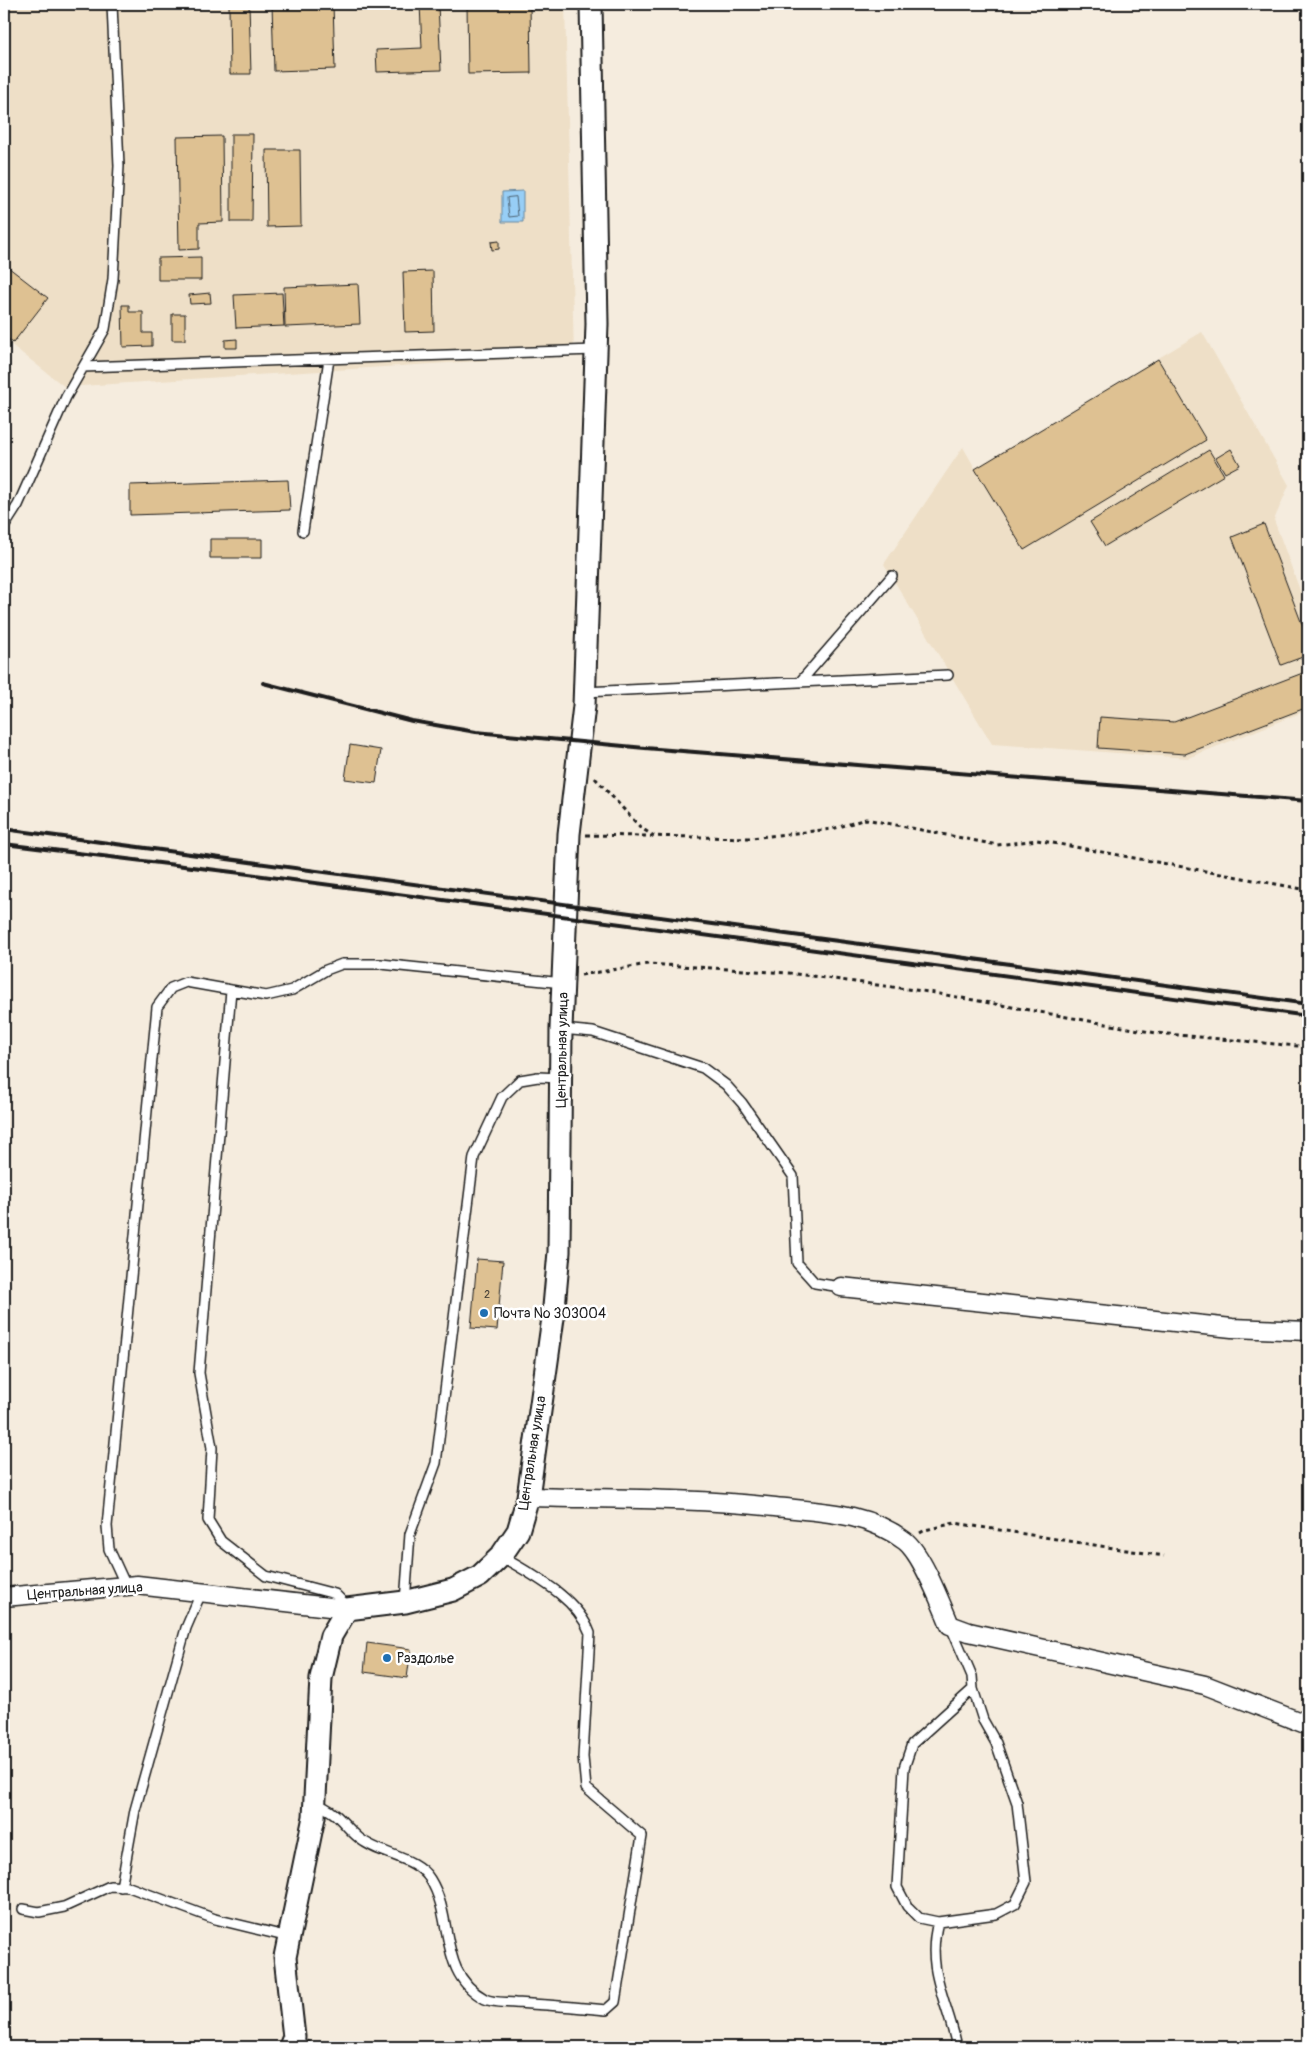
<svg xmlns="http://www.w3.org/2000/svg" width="1312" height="2051" font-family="Pangolin,sans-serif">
	<rect width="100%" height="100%" fill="#f5ecde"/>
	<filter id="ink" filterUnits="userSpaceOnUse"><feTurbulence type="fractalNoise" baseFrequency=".02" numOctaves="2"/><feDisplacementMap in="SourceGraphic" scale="10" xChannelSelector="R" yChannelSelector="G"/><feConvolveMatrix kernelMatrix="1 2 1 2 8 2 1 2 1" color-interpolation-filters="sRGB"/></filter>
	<g filter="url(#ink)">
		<path fill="#eedfc7" d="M4 4H565L574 355 65 387 4 339Z
			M1202 332 1289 485 1274 520 1308 612V710L1188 758 992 744 884 564 963 447 975 468Z"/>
		<path fill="#97cef6" stroke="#66879f" d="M523 191V222H502V192Z"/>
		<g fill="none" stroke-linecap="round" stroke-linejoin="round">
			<path stroke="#4d6373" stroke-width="1" d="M516 197 518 216 509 217 507 198Z"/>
		</g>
		<path fill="#dec192" stroke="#1c1c1c" d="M219 4H249L251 74H230L229 4Z
			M272 4H333L335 69 274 71Z
			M420 4H438L441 70 377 72 376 50 422 48Z
			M467 4H530L531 73 468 74Z
			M231 134H253L252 222H231Z
			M222 136 223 222 199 223V249L179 250 177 137Z
			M266 150H300L301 226 267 227Z
			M499 241V249L492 250 491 242Z
			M201 257V280H158V258Z
			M4 264 48 298 13 343 4 336Z
			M433 271 434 331 405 332 403 272Z
			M358 284 360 324 285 327 284 287Z
			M210 293 211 303 190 304 189 295Z
			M282 293 284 326 236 328 234 295Z
			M122 305H129V312H143V333H152V346L123 347Z
			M172 314H185V340H172Z
			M237 339V348H225V340Z
			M1158 359 1206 440 1024 550 975 469Z
			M1231 449 1240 465 1225 473 1216 458Z
			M1209 450 1224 475 1105 546 1090 522Z
			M288 480 290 510 130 515V485Z
			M1264 524 1308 640V655L1281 665 1232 537Z
			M210 539H262V558H210Z
			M1308 671V707L1185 754 1098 748 1100 717 1174 722Z
			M350 745 381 750 376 783 345 779Z
			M477 1259 503 1261 497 1330 471 1328Z
			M367 1643 411 1649 407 1678 364 1672Z"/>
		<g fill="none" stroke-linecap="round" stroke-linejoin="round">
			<defs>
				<path id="service" d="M83 367 596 350
					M4 527 18 505 66 397 105 329 113 279 119 166 112 4
					M303 531 329 359
					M800 682 892 576
					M584 692 948 675
					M231 990 266 996 292 990 326 970 342 964H381L563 983
					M562 1029 593 1032 703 1068 726 1085 742 1103 793 1176 797 1263 815 1283 841 1287
					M126 1586 109 1549 107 1526 157 1007 171 988 186 982 231 990 199 1373 212 1448 208 1520 221 1541 266 1576 335 1594 343 1602 346 1609
					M405 1602 410 1534 436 1463 474 1157 502 1097 520 1080 538 1077 561 1078
					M951 1627 972 1676 973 1689 983 1720 996 1743 1017 1803 1026 1882 1015 1904 996 1914 938 1922C925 1970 948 2002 957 2047
					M315 1803C341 1814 340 1822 359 1838 379 1855 416 1856 430 1879 455 1919 437 1973 485 1999 493 2003 507 2002 515 2003 545 2005 576 2007 606 2010L615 2002 642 1836 586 1788 583 1757 590 1633C576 1596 533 1576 501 1556
					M121 1887 135 1810 186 1628 201 1593
					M23 1909 39 1912 64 1907 110 1886 129 1887 215 1919 289 1937
					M938 1922 919 1918 907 1906 897 1887 904 1768 912 1744 973 1689
					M294 2038 307 2047"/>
				<path id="minor" d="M841 1287 1232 1328 1308 1331
					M528 1497C611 1499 693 1498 775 1507 821 1512 867 1512 905 1541 922 1554 941 1604 950 1625L969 1632 1205 1685 1308 1725
					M4 1597 137 1585 347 1609"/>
				<path id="tertiary" d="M290 2047 294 2037 285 1957 314 1817 321 1678 331 1636 347 1609 405 1602 453 1590 480 1576 501 1556 518 1531 528 1497 553 1318 559 1252 561 1029 566 905 569 834 584 706 597 324 591 4"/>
			</defs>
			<use href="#service" stroke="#1c1c1c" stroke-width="12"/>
			<use href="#minor" stroke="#1c1c1c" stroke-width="21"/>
			<use href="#tertiary" stroke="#1c1c1c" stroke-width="25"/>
			<path stroke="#1c1c1c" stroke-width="3" stroke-dasharray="4 4" stroke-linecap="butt" d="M595 778 641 828 654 836
				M586 835 751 838 832 829 866 819 997 845 1037 840 1308 890
				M581 975 648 964 789 973 929 992 1156 1033 1308 1047
				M920 1533 925 1530 955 1523 1164 1556"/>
			<use href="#service" stroke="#fff" stroke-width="9"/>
			<use href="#minor" stroke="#fff" stroke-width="18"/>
			<use href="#tertiary" stroke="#fff" stroke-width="21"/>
			<path stroke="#1c1c1c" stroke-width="4" d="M263 683 412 721 476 732 645 748 1308 801
				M4 829 1308 1004
				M4 844 241 873 1308 1016"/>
		</g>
	</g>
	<g fill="#1f6fb2" stroke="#fff" stroke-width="2">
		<circle cx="484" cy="1313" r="5"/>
		<circle cx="387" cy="1658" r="5"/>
	</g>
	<g text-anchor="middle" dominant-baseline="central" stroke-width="5" stroke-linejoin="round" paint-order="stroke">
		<g font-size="11" fill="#4c453a">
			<text x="487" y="1294">2</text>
		</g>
		<g font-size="14" fill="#1c1c1c" stroke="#fff">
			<text transform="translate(562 1050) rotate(-89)">Центральная улица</text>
			<text transform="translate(532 1453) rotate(-81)">Центральная улица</text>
			<text transform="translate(85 1591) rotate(-4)">Центральная улица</text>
		</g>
		<g font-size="14" fill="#1c1c1c" stroke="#fff" text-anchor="start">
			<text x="494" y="1313">Почта № 303004</text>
			<text x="397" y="1658">Раздолье</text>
		</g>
	</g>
	<rect width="1312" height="2051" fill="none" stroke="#fff" stroke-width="20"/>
	<rect x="10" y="10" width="1292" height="2031" fill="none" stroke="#1c1c1c" stroke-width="2" filter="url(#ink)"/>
</svg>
